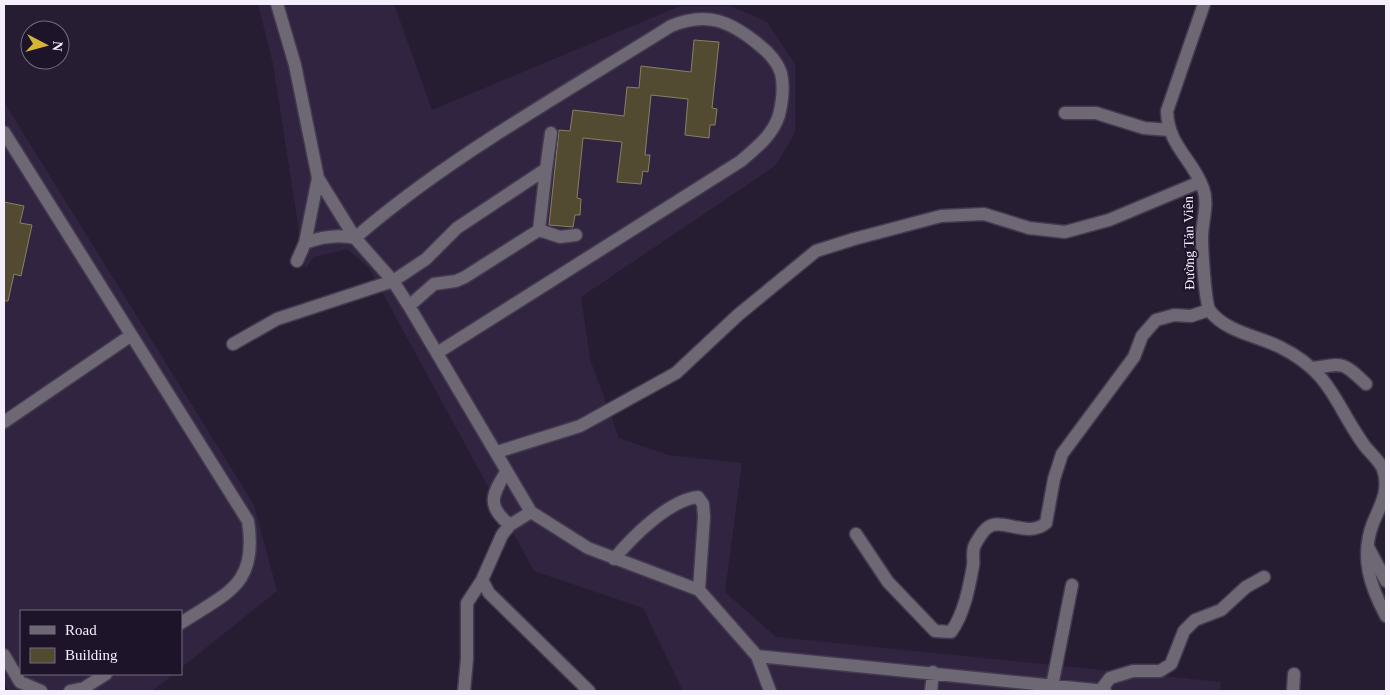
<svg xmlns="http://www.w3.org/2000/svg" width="1390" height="695" font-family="'Times New Roman',serif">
	<rect width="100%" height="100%" fill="#271d33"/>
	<path fill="#312440" d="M258 4H394L432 110 680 6H731L767 22 795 64V133L775 166 581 297 590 359 619 438 668 455 742 463 725 592 776 637 1221 682 1220 691H683L643 608 534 571 369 268 347 249 314 257 305 269 273 64Z
		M4 102 254 505 277 591 181 668V611H21V674H174L152 691H9L4 683Z"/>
	<path fill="#534b31" stroke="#888064" d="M694 40 719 42 712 108 717 109 715 125H710L709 138 685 135 688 99 651 95 645 155H650L648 172 643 171 641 184 617 182 622 142 583 138 577 198 581 199 580 215H575L573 227 549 225 559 130 570 131 573 110 624 116 627 87 639 88 641 66 691 72Z
		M4 202 24 206 20 223 32 225 21 276 14 274 8 301H4Z"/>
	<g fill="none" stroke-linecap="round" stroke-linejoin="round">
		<defs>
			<path id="minor" d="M277 4 295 65 318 178 355 238 393 281 409 306 531 512 588 548 699 590 757 656 1105 691
				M1204 4 1167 111C1168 146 1192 158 1203 188 1209 204 1202 221 1202 237 1202 249 1205 304 1210 311 1226 332 1258 336 1280 347 1332 373 1334 403 1364 445 1370 453 1379 460 1383 469 1390 490 1381 504 1373 523 1360 557 1370 586 1386 616
				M1065 113H1096L1144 128 1169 130
				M4 132 248 521C258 585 228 592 181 623
				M539 230 546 169
				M305 243C321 237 338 234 355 238 447 158 566 92 671 26 706 11 730 21 758 44 767 51 777 61 781 73 784 86 782 103 779 115 773 135 756 148 741 161L437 353
				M297 261 305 243 318 178
				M409 306 434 284 456 281 465 277 539 230 560 237 576 235
				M233 344 277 319 393 281 426 259 457 228 546 169 551 133
				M1313 368C1344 363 1343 362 1366 384
				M4 422 130 336
				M497 452 580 426 676 373 738 315 816 251 854 239 941 216 984 214 1029 228 1065 232 1109 220 1200 182
				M506 472C492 495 486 506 510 525
				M531 512 510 525 502 535 482 580 489 593 589 691
				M856 534 888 582 935 631 951 632C964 614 969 588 973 566 974 560 972 553 974 547 976 542 983 531 987 528 1002 516 1027 539 1046 523L1054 479 1062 454 1134 357 1142 336 1156 320 1174 315 1191 316 1209 310
				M1368 547 1386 581
				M614 559C632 537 669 500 698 497L703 504 704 517 699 590
				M4 655 20 682 41 691
				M757 656 770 691
				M70 691 84 688 106 674
				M464 691 467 659V603L482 580
				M931 691 933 672
				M1051 691 1072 585
				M1100 691 1110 678 1133 671H1160L1171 664 1184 631 1195 620 1221 610 1246 587 1264 577
				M1293 691 1294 674"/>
		</defs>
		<use href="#minor" stroke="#443a4f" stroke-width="15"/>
		<use href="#minor" stroke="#6d6874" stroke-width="12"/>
	</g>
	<g text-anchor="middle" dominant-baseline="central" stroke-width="4" stroke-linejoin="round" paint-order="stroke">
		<g font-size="14" fill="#f4eefd" stroke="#1d1429">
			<text transform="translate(1189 243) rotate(-91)">Đường Tản Viên</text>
		</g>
	</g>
	<rect width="1390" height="695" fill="none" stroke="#f4eefd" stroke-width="10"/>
	<rect x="20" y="610" width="162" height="65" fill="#1d1429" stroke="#736b7e"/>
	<rect x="30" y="626" width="25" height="8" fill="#6d6874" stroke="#736b7e"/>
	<text x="65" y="635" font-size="15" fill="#f4eefd">Road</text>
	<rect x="30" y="648" width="25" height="15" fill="#534b31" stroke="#736b7e"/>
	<text x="65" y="660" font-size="15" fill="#f4eefd">Building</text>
	<g transform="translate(45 45) rotate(96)"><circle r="24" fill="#1d1429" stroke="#736b7e"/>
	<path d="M0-4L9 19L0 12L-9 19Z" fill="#d6b534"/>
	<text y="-8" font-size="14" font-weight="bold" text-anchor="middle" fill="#f4eefd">N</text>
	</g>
</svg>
